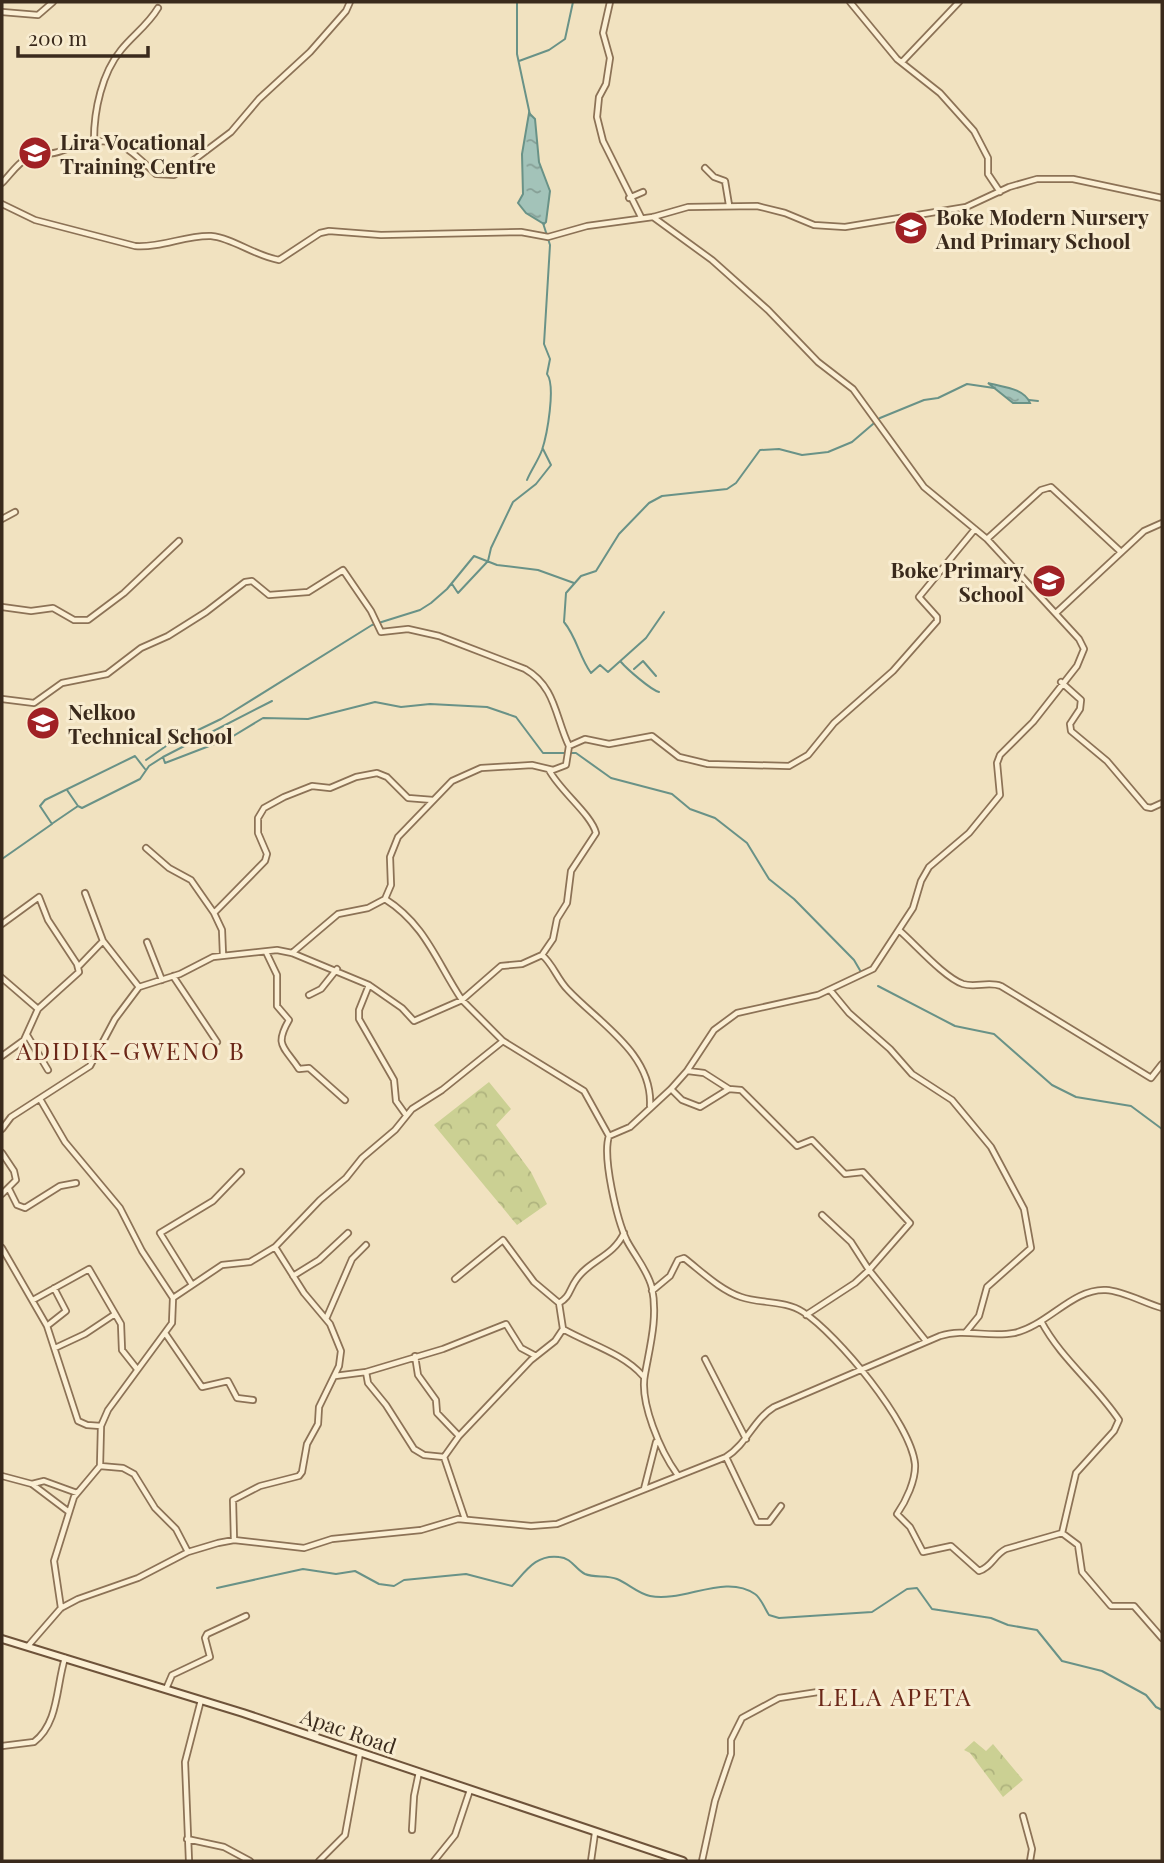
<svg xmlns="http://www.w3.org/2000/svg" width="1164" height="1863" font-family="'Playfair Display',serif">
	<defs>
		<pattern id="forest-crowns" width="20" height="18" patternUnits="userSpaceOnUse" patternTransform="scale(1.75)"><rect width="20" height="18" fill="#cbd093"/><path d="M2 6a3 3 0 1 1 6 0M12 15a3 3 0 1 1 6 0" fill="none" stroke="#afb37e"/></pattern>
		<pattern id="water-ripples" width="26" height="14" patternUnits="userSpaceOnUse" patternTransform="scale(1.75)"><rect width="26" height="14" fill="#a3c3b9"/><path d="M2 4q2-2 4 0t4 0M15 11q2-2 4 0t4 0" fill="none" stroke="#869f96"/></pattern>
	</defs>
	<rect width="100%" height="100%" fill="#f1e2c0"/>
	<path fill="url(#forest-crowns)" d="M489 1082 511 1109 496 1125 531 1172 547 1204 517 1225 434 1125Z
		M974 1741 986 1751 993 1744 1023 1780 1003 1797 970 1753 964 1750Z"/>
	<path fill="url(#water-ripples)" stroke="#699287" stroke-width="2" d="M529 113 535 119 539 162 550 191 546 222 544 224 526 213 518 203 523 194 522 154Z
		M988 383C1003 387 1024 388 1030 403H1013Z"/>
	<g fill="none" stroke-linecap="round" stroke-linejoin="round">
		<path stroke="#699287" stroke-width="2" d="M517 2V54L530 115
			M519 61 549 50 565 39 573 2
			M1029 400 1038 401
			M527 480C531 470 538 461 542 450 547 435 556 386 547 374L550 359 544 344 550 245 543 223
			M452 584 458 593 488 561 491 548 513 502 536 484 551 465 543 449
			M664 612 646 638 608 672 600 665 591 673C579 656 577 638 564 622L566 593 581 576 596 571 619 534 649 503 662 496 727 489 736 483 760 450 779 449 802 455 828 452 852 442 880 418 924 400 938 398 967 384 994 388
			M621 662C627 669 651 690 659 692
			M634 669 643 661 656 676
			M163 757 165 763 230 738 263 718 308 719 375 702 401 707 430 704 487 707 516 717 543 753H576L611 778 672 794 690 809 715 818 747 843 769 879 794 899 854 960 861 972
			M146 760 169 744 221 719 372 625 420 610 431 603 447 589 474 556 497 565 538 570 574 583
			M78 806 82 808 140 779 149 766 163 757 272 701
			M53 823 78 806 67 790
			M2 859 52 824 40 806 45 800 135 756 145 769
			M878 986 955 1026 994 1034 1052 1085 1076 1097 1131 1106 1162 1129
			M217 1588 303 1569 336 1574 355 1571 379 1584 394 1586 404 1580 466 1574 512 1586C526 1571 536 1554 559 1557 572 1558 575 1569 585 1574 594 1578 607 1575 617 1579 629 1584 637 1593 650 1596 683 1603 725 1573 755 1594 761 1598 765 1609 769 1615L779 1618 872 1612 907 1589 917 1588 932 1609 991 1618 1008 1625 1037 1630 1062 1661 1102 1671 1146 1695 1156 1707 1162 1710"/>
		<defs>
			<path id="minor" d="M610 2 603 33 610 58 606 84 599 97 597 117 603 141 641 217
				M850 2 897 59 940 93 974 131 988 158V174L1000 192
				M2 12 38 15 53 2
				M902 62 959 2
				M94 140C94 110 102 73 121 50 133 35 148 25 158 8
				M705 168 714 177 725 181 729 205
				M2 183C10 175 19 161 30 157 40 154 51 155 61 151 112 134 118 138 156 174L174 175 231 132 259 99 310 52 346 11 350 2
				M629 198 643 192
				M2 204 35 220 135 246C162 248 185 235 211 236 233 238 255 256 279 260L320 233 329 231 381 235 521 232 548 237 587 226 653 217 688 207 757 206 785 213 814 225 845 227 966 207 1009 187 1037 179H1073L1162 198
				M2 519 15 512
				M987 539 1041 490 1051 487 1121 552
				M2 607 31 611 53 608 74 620H88L124 593 179 541
				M1056 613 1144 531 1162 523
				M1061 682 1081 700 1080 709 1070 724 1071 731 1107 761 1146 807 1151 808 1162 803
				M2 699 34 703 62 683 107 674 141 648 168 636 206 612 245 582 252 581 269 595 308 592 343 570 371 611 381 632 408 629 439 636 525 669C556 687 555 717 569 746
				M146 848 169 868 191 880 214 913
				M85 893 103 941 139 987
				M385 899C426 925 437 963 462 1000L501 966 522 964 542 955C553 964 557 979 568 990 599 1023 653 1054 650 1106
				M2 924 39 897 48 920 77 964 79 972 38 1009
				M900 931C916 945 945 978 963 984 976 988 988 981 1001 986L1151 1078 1162 1064
				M147 942 162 980
				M266 952 277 975V1006L289 1020C274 1046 284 1046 299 1069L309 1068 345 1100
				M292 953 338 914 368 908 385 899 391 885 390 857 398 837 452 781 481 768 532 765 553 770 566 765 569 746 585 739 609 744 652 736 679 757 708 764 789 766 808 755 834 723 893 671 937 621V617L919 597 975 529
				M223 955 222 930 214 913 265 861 267 854 258 833V818L264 808 284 797 312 786 330 788 356 777 377 773 387 777 408 798 433 800
				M542 955 553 939 557 919 567 903 571 871 596 833C591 814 560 791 549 770
				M79 966 103 941
				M173 976 217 1042
				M2 978 38 1009 24 1040 2 1056
				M369 985 359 1010V1019L394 1080 396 1101 406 1115
				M830 990 849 1013 890 1049 912 1074 952 1100 991 1147 1024 1209 1031 1248 987 1287 979 1316 966 1332
				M309 995 321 989 337 969
				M27 1035 48 1070
				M688 1071 704 1073 729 1089 741 1090 797 1146 812 1140 845 1174 863 1172 910 1223 869 1270 926 1341
				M671 1089 682 1100 700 1107 729 1089
				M40 1099 65 1142 120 1208 142 1251 173 1298
				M2 1129 11 1117 90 1066 115 1019 139 987 180 974 213 957 277 950 292 953 369 985 402 1008 414 1021 462 1000 503 1041 584 1091 609 1136
				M609 1136 630 1127 671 1089 687 1071 714 1030 737 1013 818 995 873 969 913 908 921 881 929 867 969 833 1000 795 997 763 1000 755 1033 722 1077 666 1084 649 1079 639 987 539 924 487 853 389 818 362 768 310 712 260 653 217
				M609 1136C602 1157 617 1220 627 1241 635 1256 648 1271 652 1288 658 1317 650 1346 645 1374 639 1402 661 1452 677 1474
				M2 1153 14 1171 16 1180 2 1194
				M9 1189 17 1205 25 1208 60 1186 76 1183
				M2 1248 47 1326 78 1421 87 1425 101 1426
				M293 1276 319 1260 348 1233
				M455 1279 503 1240 534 1282 559 1303 563 1329 555 1341 531 1360 459 1436 444 1457 465 1519
				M191 1283 160 1233 213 1201 241 1172
				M652 1291 670 1276 678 1260 684 1258C701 1271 720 1290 741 1297 761 1304 785 1300 803 1312 837 1334 911 1423 915 1464 916 1480 906 1501 897 1514L910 1527 923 1552 951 1546 979 1571C992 1567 994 1555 1006 1549L1062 1533
				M33 1300 89 1269 121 1324 122 1350 137 1369
				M559 1303C570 1297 569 1290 576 1280 589 1260 613 1257 624 1233
				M806 1315 855 1283 869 1270 851 1242 822 1215
				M326 1319 352 1259 366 1245
				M1041 1321C1061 1359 1096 1385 1119 1420L1114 1431 1076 1473 1062 1533
				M47 1326 66 1311 54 1288
				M563 1329C589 1344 623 1353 643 1376
				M165 1333 202 1387 228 1381 237 1398 253 1400
				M55 1348 85 1334 115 1314
				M415 1356 418 1375 436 1400 437 1413 459 1436
				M705 1359 746 1439
				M366 1372 443 1349 506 1324 521 1348 536 1356
				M335 1376 366 1372 368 1383 386 1405 414 1449 424 1455 444 1457
				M726 1457 757 1522H769L781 1506
				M100 1466 123 1468 134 1474 155 1508 176 1529 188 1552
				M2 1476 32 1484 69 1512
				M32 1484 44 1481 77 1493
				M644 1489 656 1442
				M1062 1533 1078 1545 1082 1572 1111 1606H1134L1162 1638
				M234 1540 233 1500 260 1486 299 1476 302 1472 307 1444 318 1424 319 1407 339 1366 341 1351 330 1324 304 1293 275 1247
				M61 1608 54 1561 74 1497 100 1466 101 1426 108 1410 172 1323 173 1298 222 1265 250 1262 275 1247 320 1200 346 1178 362 1158 395 1130 412 1109 442 1090 503 1041
				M28 1646 61 1608 78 1599 138 1578 188 1552 218 1543 234 1540 304 1548 332 1539 421 1530 458 1519 531 1526 557 1524 726 1457C747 1444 753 1420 774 1407L940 1336C964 1328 989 1338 1014 1333 1047 1326 1073 1288 1106 1290 1124 1291 1144 1303 1162 1308
				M166 1689 172 1675 210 1657 205 1638 207 1634 246 1616
				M2 1746 34 1742C59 1723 56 1686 65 1658
				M1023 1816 1032 1849 1030 1861
				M412 1830 414 1796 419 1772
				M187 1839 224 1847 250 1861
				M189 1861 185 1762 201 1700
				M319 1861 345 1835 360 1753
				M434 1861 455 1835 470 1790
				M591 1861 595 1833
				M702 1861 715 1801 731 1754V1740L742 1718 779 1698 818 1692"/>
			<path id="secondary" d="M2 1639 243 1713 683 1861"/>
		</defs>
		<use href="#minor" stroke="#8c7256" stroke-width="8"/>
		<use href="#secondary" stroke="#6e533a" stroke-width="10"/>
		<use href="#minor" stroke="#fbefd4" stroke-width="4.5"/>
		<use href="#secondary" stroke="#fbefd4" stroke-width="6"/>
	</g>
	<defs>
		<symbol id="school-disc" viewBox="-11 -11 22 22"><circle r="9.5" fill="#a02125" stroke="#f8ecd0"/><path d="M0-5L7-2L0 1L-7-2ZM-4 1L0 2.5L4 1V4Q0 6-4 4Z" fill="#fff"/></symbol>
	</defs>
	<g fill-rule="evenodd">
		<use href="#school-disc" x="16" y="134" width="38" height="38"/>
		<use href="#school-disc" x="892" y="209" width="38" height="38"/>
		<use href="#school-disc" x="1030" y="562" width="38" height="38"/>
		<use href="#school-disc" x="24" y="704" width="38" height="38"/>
	</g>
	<g text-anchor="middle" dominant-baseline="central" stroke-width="6" stroke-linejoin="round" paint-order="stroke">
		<g font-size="21" font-weight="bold" fill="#3a2a1c" stroke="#f8ecd0" text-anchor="start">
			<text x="60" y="141">Lira Vocational<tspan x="60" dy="24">Training Centre</tspan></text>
			<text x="936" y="216">Boke Modern Nursery<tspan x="936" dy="24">And Primary School</tspan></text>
			<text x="1024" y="569" text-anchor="end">Boke Primary<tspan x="1024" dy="24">School</tspan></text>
			<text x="68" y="711">Nelkoo<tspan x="68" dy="24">Technical School</tspan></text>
		</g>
		<g font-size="21" fill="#3a2a1c" stroke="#f8ecd0">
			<text transform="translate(349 1730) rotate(19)">Apac Road</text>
		</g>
		<g font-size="24" letter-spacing="2" fill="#6b2718" stroke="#f8ecd0">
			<text x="131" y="1050">ADIDIK-GWENO B</text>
			<text x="895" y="1696">LELA APETA</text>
		</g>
	</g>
	<rect width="1164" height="1863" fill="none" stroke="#3a2a1c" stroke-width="7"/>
	<path d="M18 46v10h130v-10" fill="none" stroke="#3a2a1c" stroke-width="3.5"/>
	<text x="28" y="46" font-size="21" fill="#3a2a1c" stroke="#f8ecd0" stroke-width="5" paint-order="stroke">200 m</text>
</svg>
